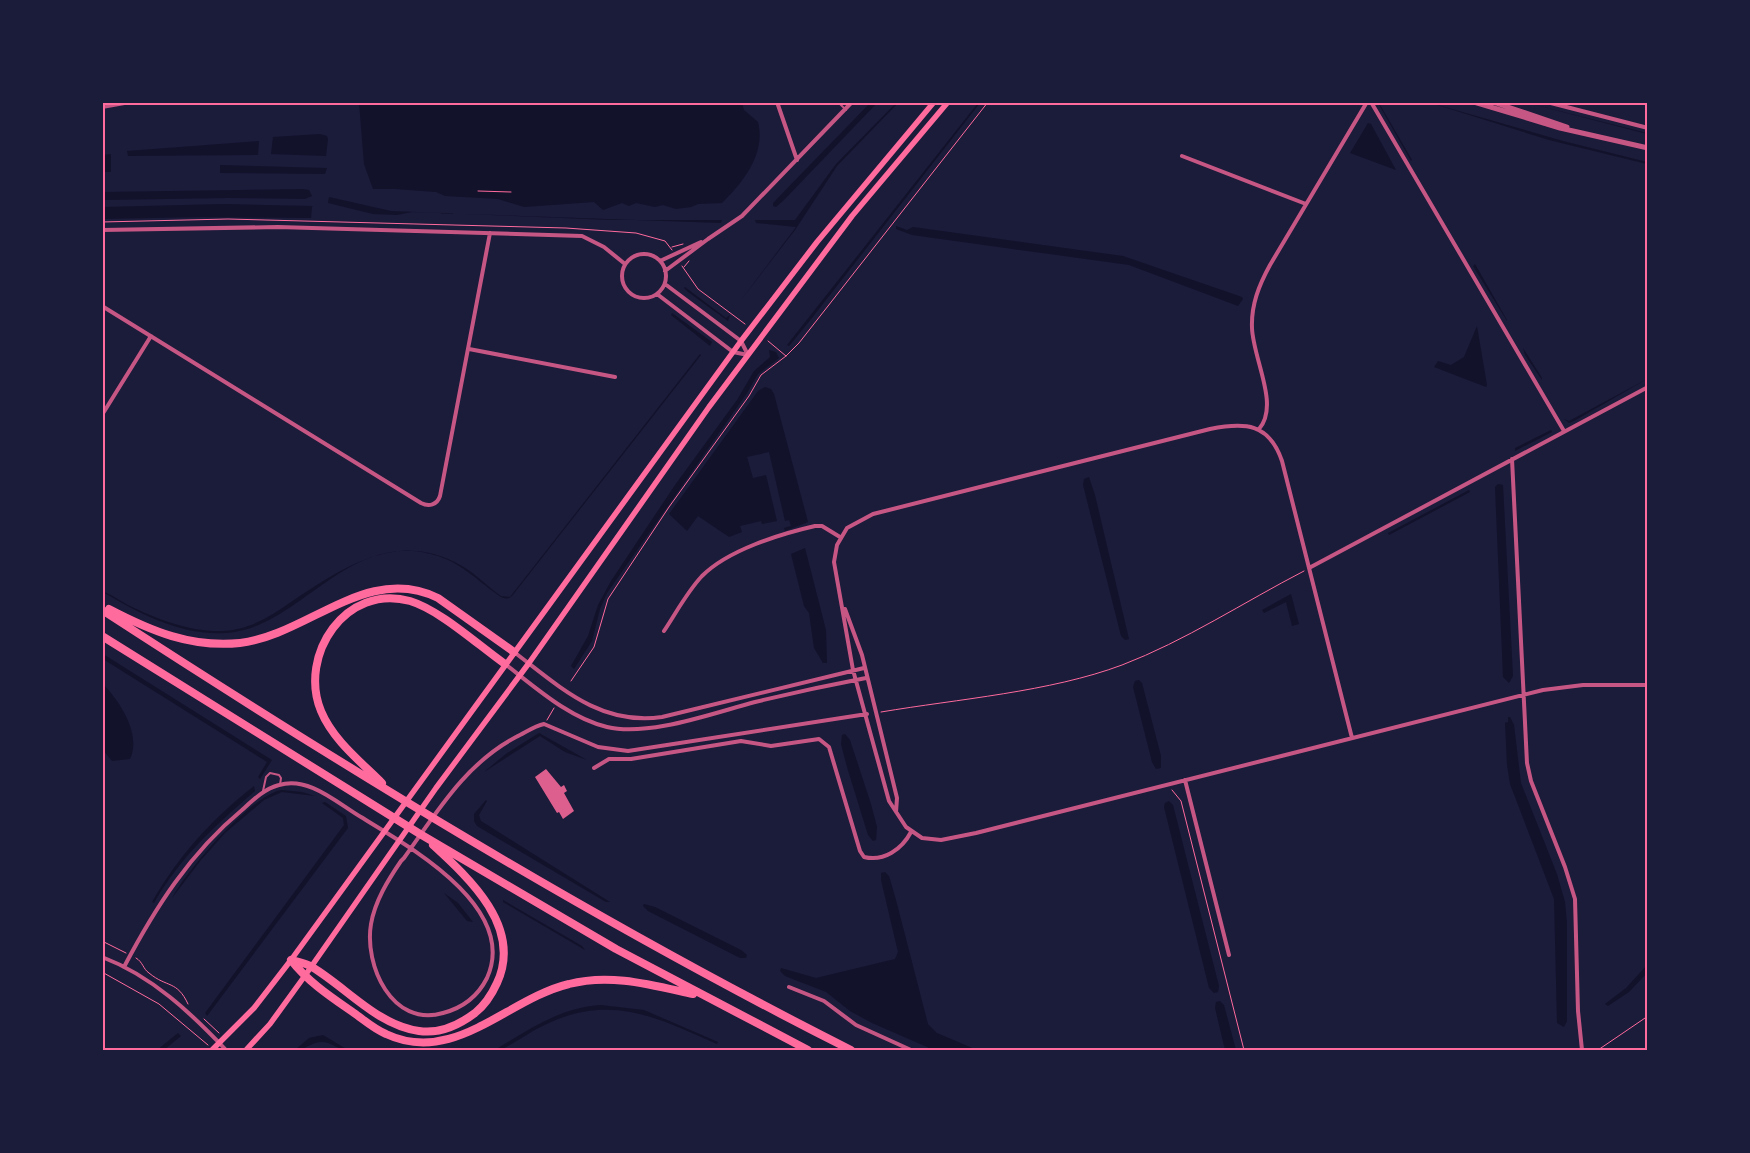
<svg xmlns="http://www.w3.org/2000/svg" width="1750" height="1153" font-family="'Sofia Sans Condensed',sans-serif">
	<rect width="100%" height="100%" fill="#1b1b3a"/>
	<path fill="#12122b" d="M871 102 877 103 784 200 776 207 773 206V203Z
		M897 102 898 103 837 166 795 230 741 300 796 227 756 223 755 220H795L836 164Z
		M359 103H742L744 110 758 122C766 154 743 182 722 203L698 204 691 207 676 209 663 205 655 207 636 203 629 206 622 203 603 210 594 202 524 207 498 199 445 196 436 192 395 189H373L364 164Z
		M978 103H980L808 323 789 346 787 345Z
		M1378 103H1379L1412 160 1411 161Z
		M1431 103 1563 141 1647 162V164L1549 140Z
		M1528 103 1647 133V134Z
		M1368 123 1371 124 1396 170 1350 153Z
		M320 134 327 136 328 139 326 156 271 154 273 137Z
		M259 141 258 155 128 156 127 151Z
		M111 154V172H103V155Z
		M220 165 327 168 325 174 220 173Z
		M303 189 309 190 312 196 305 199 228 198 103 200V192Z
		M329 197 391 211 612 220H722L721 223 412 212 397 215 373 214 328 203Z
		M224 204 313 206 312 207 311 218 202 217 103 219V207Z
		M896 226 907 230 913 227 1123 256 1242 297 1243 299 1238 306 1129 265 912 235 896 229Z
		M1475 264 1507 320V321L1473 266Z
		M685 287 726 318 730 315 728 321 688 292 684 288Z
		M672 313 712 342 710 346 671 315Z
		M1477 326 1487 385 1486 387 1434 367 1438 361 1451 365 1464 357Z
		M1523 348 1542 378V380L1525 355Z
		M769 350 776 352 779 358 758 374 747 393 607 593 600 609 592 641 574 669 571 666 588 636 598 605 611 581 675 485 737 400 754 371 770 357Z
		M700 354 701 355 512 596C509 599 505 599 501 597 480 583 463 564 438 556 352 528 304 621 235 632 188 639 141 615 103 592 107 592 121 601 128 605 157 619 189 632 222 631 249 630 270 617 291 602 344 567 398 529 462 566 476 574 488 587 501 596L510 597Z
		M1647 379 1574 421 1569 423 1564 419 1569 421Z
		M765 387 771 389 774 394 808 522 785 531 784 528 791 526 789 520 785 521 769 452 747 457 753 478 766 475 777 521 762 524 761 521 740 526 742 532 729 537 698 516 687 531 669 514 758 391Z
		M1551 430 1552 432 1515 451V448Z
		M1089 477 1095 495 1129 639 1125 640 1121 636 1083 485 1084 479Z
		M1498 484 1503 485 1513 676 1509 683 1503 677 1495 487Z
		M1469 490 1470 492 1389 535 1388 533Z
		M805 548 826 630 827 663H823L814 648 809 613 804 606 791 554Z
		M1291 594 1299 624 1292 626 1286 602 1264 613 1262 610Z
		M103 654 272 760 260 779 258 777 267 762 103 659Z
		M1139 680 1142 683 1161 756V768L1156 769 1152 762 1133 687 1135 681Z
		M102 683C119 700 142 734 130 759L112 761 103 750Z
		M1508 717H1510L1514 725 1521 783 1557 874 1565 902 1567 923V1021L1564 1027 1557 1023 1554 899 1510 784 1507 765 1505 723 1508 722Z
		M539 733 587 760 565 752 540 736 484 772 507 753Z
		M845 734 850 740 871 804 877 827 876 840 873 841 868 835 847 767 841 744 842 735Z
		M254 786 255 791C216 825 180 857 154 903L152 902C180 854 210 821 254 786Z
		M282 790 302 792 315 796 282 792 264 800 225 833 201 860 172 898C186 871 252 794 282 790Z
		M486 800 487 801 479 815 481 821 610 902H606L477 826 474 821V814Z
		M1169 801 1173 805 1219 986 1218 992 1214 993 1209 988 1164 807 1165 803Z
		M325 802 346 816 348 828 207 1016 205 1013 344 825 343 818 322 803Z
		M885 872 889 876 896 900 928 1024 937 1033 977 1050H934L872 1023 850 1011 826 992 785 976 780 971 781 968 816 978 895 959 898 952 881 880V873Z
		M444 893 458 903 473 922 467 921Z
		M503 900 582 946 585 950 503 902Z
		M644 904 655 907 741 950 747 955 746 958H740L648 911 643 906Z
		M1647 965V973L1629 992 1608 1006 1605 1004 1626 988Z
		M1220 1001 1224 1005 1236 1050H1225L1215 1008 1216 1002Z
		M601 1005 644 1010 718 1042 717 1044C660 1019 614 994 551 1022 534 1029 518 1041 501 1050H495C528 1030 561 1007 601 1005Z
		M178 1033 181 1036 164 1050H157Z
		M323 1035 348 1050C339 1051 332 1042 322 1042 311 1042 304 1051 295 1050L309 1038Z"/>
	<path fill="#dd5f8e" d="M546 769 561 787 564 785 567 791 564 793 574 811 563 819 559 812 557 813 535 777Z"/>
	<g fill="none" stroke-linecap="round" stroke-linejoin="round">
		<path stroke="#ff6b9d" stroke-width="1" d="M478 191 511 192
			M102 222 228 219 566 228 636 233 665 241 672 250
			M672 247 683 244
			M682 266 698 289 745 324
			M684 267 689 261
			M768 341 786 356
			M571 681 594 647 608 599 669 507 749 396 761 375 786 356 799 343 988 102
			M881 712C958 699 1050 692 1122 665 1185 641 1244 602 1304 571
			M547 720 554 708
			M1172 790 1181 801 1244 1050
			M102 941 126 953
			M136 958C143 962 143 969 149 973 167 988 177 980 188 1004
			M102 972 159 1004 208 1045
			M204 1019 219 1033
			M626 1050H637
			M1598 1050 1648 1016"/>
		<path stroke="#c65784" stroke-width="2" d="M838 102 846 110
			M263 791 266 777 270 773 279 775 281 778 280 785"/>
		<path stroke="#c65784" stroke-width="4" d="M777 102 797 160
			M1371 102 1564 431
			M1547 102 1648 128
			M102 107 130 102
			M1182 156 1306 204
			M102 230 278 227 582 236 604 247 625 264
			M622 276a22 22 0 1 1 44 0a22 22 0 1 1-44 0Z
			M660 261 701 242
			M665 271 708 239 742 216 852 102
			M665 284 741 341 748 355
			M657 294 733 352 748 355
			M102 306 421 503C429 507 437 505 440 496L490 233
			M469 349 615 377
			M102 415 151 336
			M1259 429C1280 405 1253 359 1252 328 1251 305 1259 285 1270 265L1367 102
			M1512 459 1527 763 1531 781 1565 867 1575 899 1578 1011 1582 1050
			M1309 568 1648 387
			M845 609 862 655 897 798 896 812
			M664 631C676 613 687 592 702 576 728 550 780 534 815 526H822L840 537
			M514 652C560 687 600 726 662 717L864 668
			M505 664C535 687 569 718 607 727 649 737 713 713 755 702 792 693 829 685 866 678
			M1352 738 1282 461C1269 423 1245 422 1210 429L873 514 847 528 837 545 834 562 853 670 889 801 906 827 922 838 941 840 976 833 1543 690 1583 685H1648
			M594 768 609 759H631L741 741 771 746 819 739 829 747 860 851 864 857C884 862 902 849 911 832
			M1185 780 1229 955
			M102 957C152 976 191 1013 226 1050
			M124 967C155 908 190 853 242 810 253 800 264 789 279 785 309 776 337 803 361 817 408 846 519 907 487 978 478 996 462 1008 443 1013 392 1028 364 965 371 924 375 901 388 880 401 861L404 858C437 812 465 764 516 737 525 733 534 726 544 724L598 747 628 751 867 714
			M789 987 824 1001 856 1025 911 1050"/>
		<path stroke="#c65784" stroke-width="5" d="M1474 102 1560 128 1648 148
			M1493 102 1567 127"/>
		<path stroke="#ff6b9d" stroke-width="5.5" d="M212 1050 254 1008 291 960 741 341 817 242 934 102
			M246 1050 270 1024 304 977 436 788 529 663 709 407 852 216 948 102"/>
		<path stroke="#ff6b9d" stroke-width="8" d="M109 609C151 631 191 648 240 643 308 635 367 563 438 598L514 652
			M102 610C345 768 593 920 851 1050
			M102 636 420 834 616 949 808 1050
			M382 783C360 761 333 740 321 711 298 655 346 583 410 601 440 610 478 645 505 664
			M291 960C308 982 331 997 354 1013 364 1020 374 1029 386 1034 454 1066 507 999 569 984 610 973 652 985 693 994
			M291 960C298 962 306 963 312 967 347 988 377 1025 419 1031 439 1034 459 1025 475 1013 485 1005 492 994 497 983 523 927 469 878 433 845"/>
	</g>
	<rect width="1750" height="1153" fill="none" stroke="#1b1b3a" stroke-width="208"/>
	<rect x="104" y="104" width="1542" height="945" fill="none" stroke="#ff6b9d" stroke-width="2"/>
</svg>
